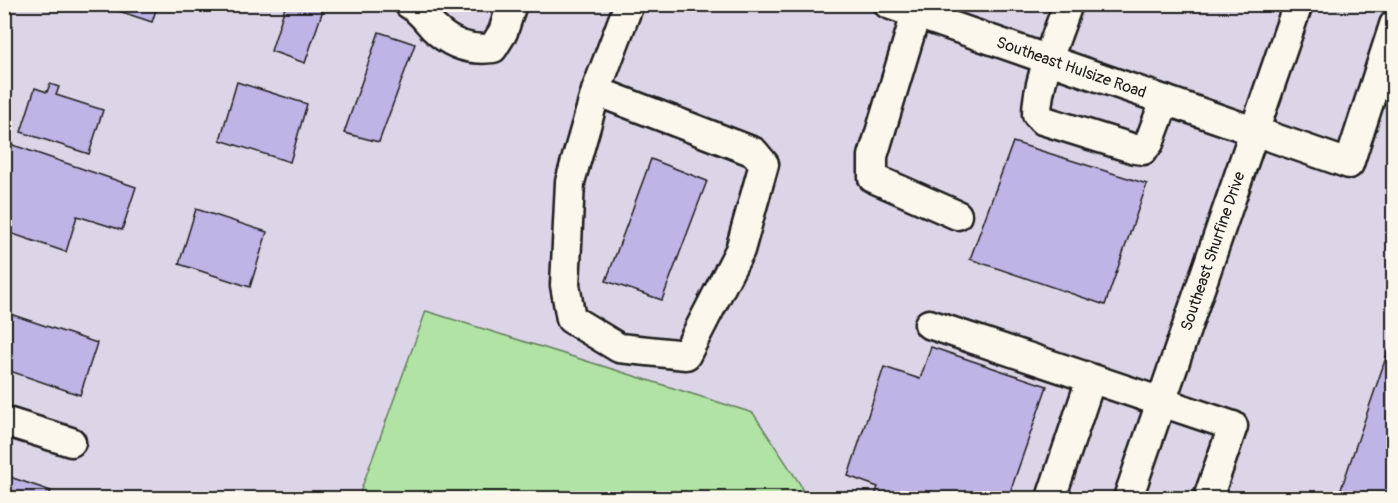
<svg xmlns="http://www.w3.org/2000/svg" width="1398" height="503" font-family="Pangolin,sans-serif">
	<rect width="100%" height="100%" fill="#e9e3ea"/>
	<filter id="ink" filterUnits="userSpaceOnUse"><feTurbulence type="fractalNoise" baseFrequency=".0167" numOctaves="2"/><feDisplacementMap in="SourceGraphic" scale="12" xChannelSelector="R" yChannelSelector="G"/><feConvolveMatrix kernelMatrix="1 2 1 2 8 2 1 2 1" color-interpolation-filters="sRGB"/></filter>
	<g filter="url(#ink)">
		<path fill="#dcd5e8" d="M4 5H1393V498H805L800 484 753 413 427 311 358 498H5Z"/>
		<path fill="#b1e4a4" stroke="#668060" stroke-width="1.5" d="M426 311 753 413 800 484 805 498H358Z"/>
		<path fill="#beb4e5" stroke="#1c1c1c" stroke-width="1.5" d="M98 4H158L152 22Z
			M286 4H325L305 63 271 51Z
			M463 4H487L485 12Z
			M379 32 415 44 379 142 344 133Z
			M237 82 307 104 290 162 220 140Z
			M50 84 59 87 56 95 103 110 89 154 21 132 35 88 47 92Z
			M1013 142 1147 184 1105 305 970 259Z
			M7 143 136 187 122 230 77 216 66 252 4 231V150Z
			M651 159 707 181 662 300 606 281Z
			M196 209 267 232 250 287 179 264Z
			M4 312 97 343 80 395 4 369Z
			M1394 334V498H1338Z
			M931 347 1047 386 1008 498H874L878 487 848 476 884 367 920 379Z
			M4 475 51 491 48 498H4Z"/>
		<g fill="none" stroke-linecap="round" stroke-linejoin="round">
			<defs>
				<g id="minor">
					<path d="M409 4C420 10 425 18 433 27 450 44 469 51 493 48L503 32 512 4"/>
					<path id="s1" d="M888 4 1349 164 1394 25"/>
					<path d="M1068 4C1057 36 1037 81 1037 114L1042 120 1135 149 1143 150 1149 143 1165 100"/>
					<path d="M916 14 873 156V178L957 215"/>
					<path d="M596 91 754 152 764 164 740 250 686 355 619 348 571 319 565 285 570 182 596 91 629 4"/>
					<path d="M929 324 1233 426 1208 498"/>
					<path d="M4 421 71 442"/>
					<path d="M1051 498 1091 379"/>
					<path id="s2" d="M1128 498 1298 4"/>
				</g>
			</defs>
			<use href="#minor" stroke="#1c1c1c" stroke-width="33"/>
			<use href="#minor" stroke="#fbf7ec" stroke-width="28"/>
		</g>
	</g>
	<g text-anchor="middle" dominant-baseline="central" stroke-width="4.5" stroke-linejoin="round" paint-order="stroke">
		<g font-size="16" fill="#1c1c1c" stroke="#fbf7ec">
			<text stroke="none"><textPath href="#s1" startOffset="194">Southeast Hulsize Road</textPath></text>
			<text stroke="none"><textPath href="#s2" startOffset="261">Southeast Shurfine Drive</textPath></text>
		</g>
	</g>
	<rect width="1398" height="503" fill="none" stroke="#fbf7ec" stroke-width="24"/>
	<rect x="12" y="12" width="1374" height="479" fill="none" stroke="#1c1c1c" stroke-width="2" filter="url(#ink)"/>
</svg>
